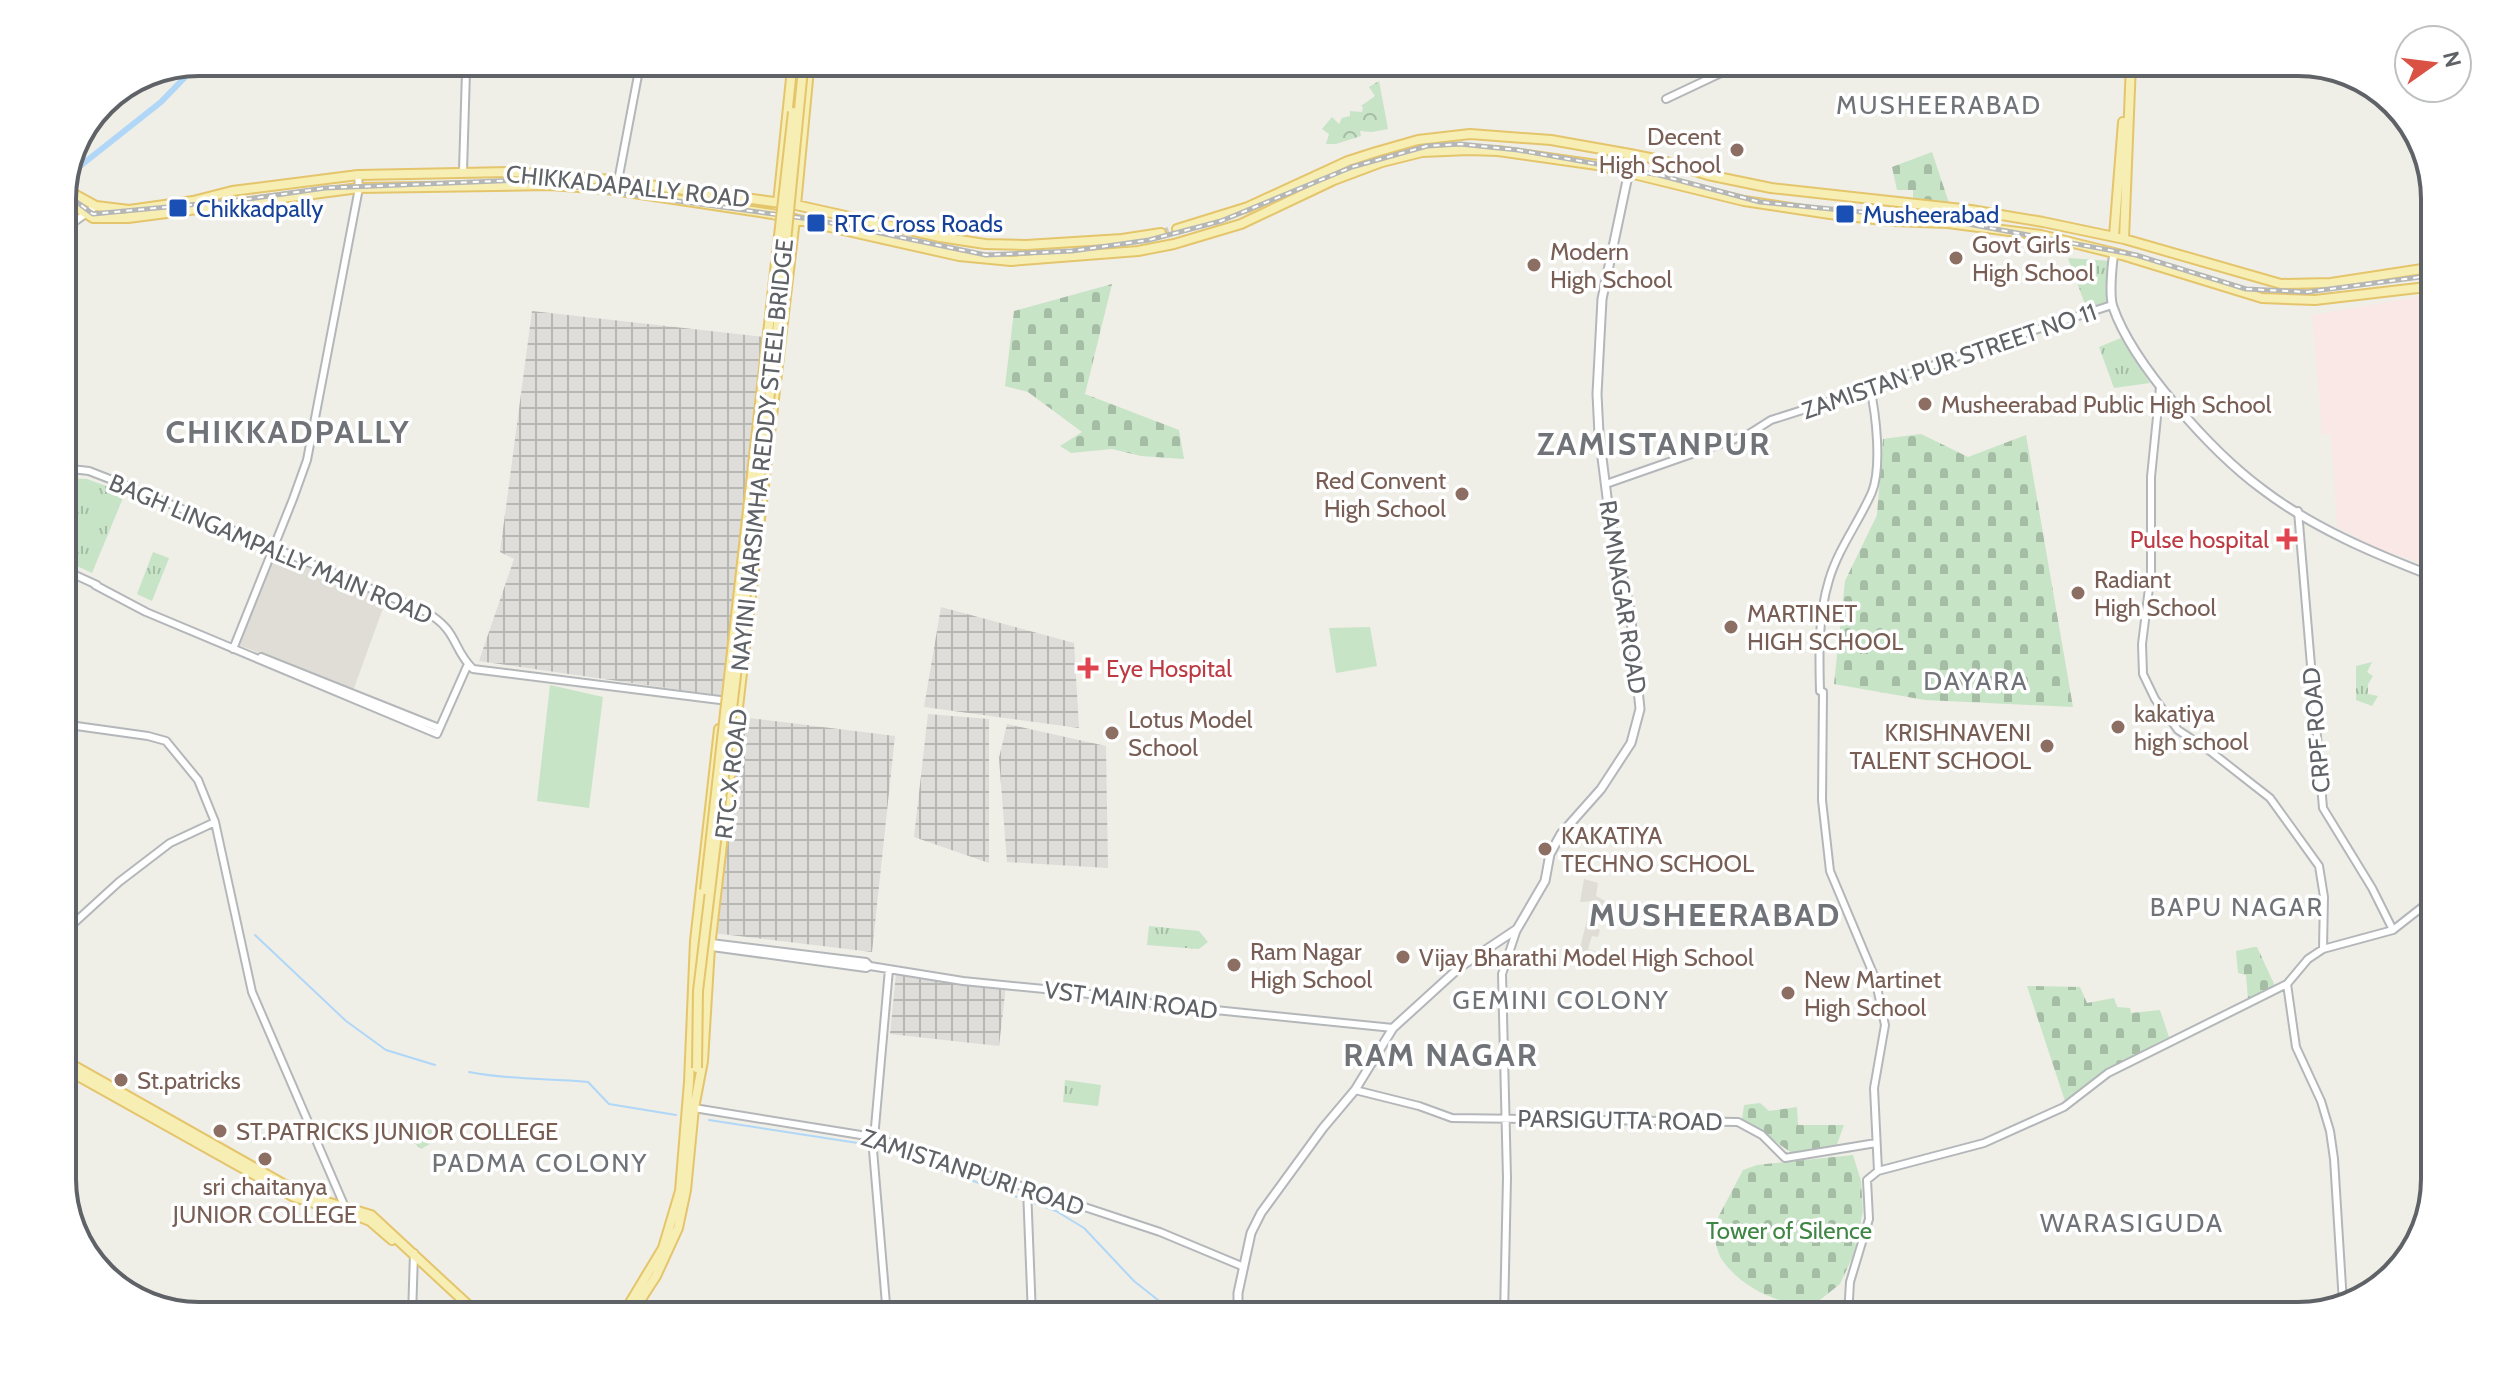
<svg xmlns="http://www.w3.org/2000/svg" width="2497" height="1378" font-family="Cabin,sans-serif">
	<defs>
		<pattern id="industrial-grid" width="8" height="8" patternUnits="userSpaceOnUse" patternTransform="scale(2)"><rect width="8" height="8" fill="#deddd9"/><path d="M0 4h8M4 0v8" fill="none" stroke="#b7b7b4"/></pattern>
		<pattern id="forest-crowns" width="20" height="18" patternUnits="userSpaceOnUse" patternTransform="scale(2)"><rect width="20" height="18" fill="#c7e4c7"/><path d="M2 6a3 3 0 1 1 6 0M12 15a3 3 0 1 1 6 0" fill="none" stroke="#a5bca5"/></pattern>
		<pattern id="cemetery-stones" width="16" height="16" patternUnits="userSpaceOnUse" patternTransform="scale(2)"><rect width="16" height="16" fill="#c7e4c7"/><path d="M2 7V4a2 2 0 0 1 4 0v3zM10 15v-3a2 2 0 0 1 4 0v3z" fill="#a5bca5"/></pattern>
		<pattern id="park-tufts" width="24" height="20" patternUnits="userSpaceOnUse" patternTransform="scale(2)"><rect width="24" height="20" fill="#c7e4c7"/><path d="M3 7l-1-3M5 7V3M7 7l1-3M15 17l-1-3M17 17v-4M19 17l1-3" fill="none" stroke="#a5bca5"/></pattern>
	</defs>
	<rect width="100%" height="100%" fill="#efeee7"/>
	<path fill="url(#industrial-grid)" d="M532 311 764 337 723 696 479 661 514 559 500 552Z
		M941 607 1074 643 1079 728 924 707Z
		M928 714 989 719V863L914 837Z
		M741 717 895 736 872 952 713 933Z
		M1007 724 1106 746 1108 868 1007 862 999 758Z
		M896 974 1006 986 999 1046 890 1034Z"/>
	<path fill="#dfddd6" d="M273 552 387 597 353 691 239 645Z
		M1584 879 1598 883 1596 896 1607 902 1624 905 1622 911 1600 905 1598 901 1580 902Z
		M1591 904H1598L1599 909 1623 914 1621 922 1597 916 1594 927 1600 930 1598 937 1592 936 1588 949 1597 952 1599 950 1618 957 1615 965 1578 956Z"/>
	<path fill="#fae8e6" d="M2422 296 2435 302V567L2377 549 2337 526 2331 435 2322 434 2312 315Z"/>
	<path fill="url(#forest-crowns)" d="M1379 81 1388 129 1372 132 1360 131 1361 136 1336 144H1326L1329 134 1322 129 1332 117 1339 124 1342 118 1350 116V111L1362 112 1363 107 1361 106 1375 96 1369 87Z"/>
	<path fill="url(#cemetery-stones)" d="M1932 152 1949 203 1948 209 1913 207V190H1897L1892 167Z
		M1112 284 1085 394 1179 430 1184 459 1141 456 1112 449 1071 453 1060 446 1082 432 1028 392 1005 386 1014 311Z
		M1921 434 1968 457 2026 435 2073 707 1925 700 1834 684 1845 581 1877 515 1883 439Z
		M2254 947H2257L2275 986 2248 999 2246 975 2238 973 2236 951Z
		M2027 986 2080 987 2087 1003 2114 998 2117 1007 2130 1008 2131 1013 2160 1010 2169 1037 2106 1070 2066 1104Z
		M1760 1103 1769 1111 1797 1107 1798 1125H1844L1836 1147 1795 1155 1742 1119 1744 1105Z
		M1853 1155 1861 1181 1863 1211 1853 1256 1840 1284 1811 1307C1777 1303 1743 1289 1722 1260 1717 1252 1715 1239 1712 1229L1743 1170 1757 1165Z"/>
	<path fill="url(#park-tufts)" d="M2068 258 2111 261 2108 303 2086 307Z
		M2121 338 2150 383 2114 388 2099 347Z
		M62 478 87 479 125 493 92 573 62 559Z
		M153 552 169 558 152 601 137 594Z
		M2372 662 2367 672 2373 676 2368 684V694L2378 696 2372 706 2356 700V666Z
		M1149 926 1199 931 1208 942 1199 949 1147 945Z
		M1065 1080 1101 1085 1098 1106 1063 1102Z
		M400 1126 451 1132 421 1149 408 1138Z"/>
	<path fill="#c7e4c7" d="M1370 627 1377 666 1336 673 1329 628Z
		M550 685 603 697 589 808 537 801Z"/>
	<g fill="none" stroke-linecap="round" stroke-linejoin="round">
		<path stroke="#b0d7f7" stroke-width="2" d="M255 935 346 1021 386 1050 435 1065
			M469 1072C508 1080 548 1078 588 1082L609 1104 676 1115
			M709 1120 877 1146 1056 1211 1084 1228 1134 1281 1178 1316"/>
		<path stroke="#b0d7f7" stroke-width="6" d="M70 174 161 102 190 72"/>
		<path stroke="#cbcbc7" stroke-width="8" stroke-dasharray="8 4" stroke-linecap="butt" d="M1161 233 1177 229"/>
		<defs>
			<path id="tertiary" d="M1666 99 1738 65
				M463 171 466 71
				M618 181 639 70
				M62 231 96 206
				M2160 387 2151 477V572L2142 644 2143 674 2155 699 2178 730 2210 751 2270 798 2319 866 2324 897 2323 949
				M62 468 89 471 125 485 426 612C459 631 452 649 473 669L728 701
				M1606 484 1749 434 1771 420 1856 393 2004 340 2112 305
				M2298 511 2323 808 2372 888 2393 930
				M62 569 97 585
				M95 585 146 612 437 734 468 664
				M233 649 293 499 307 460 359 188 358 175
				M261 657 439 728
				M62 724 148 736 166 741 198 780 215 822 252 992 344 1205
				M62 934 119 882 170 843 215 822
				M695 941 866 962 870 966 963 981 1075 992 1156 1004 1393 1028
				M712 947 866 968 870 966
				M2287 984 2296 1047 2321 1101 2330 1131 2334 1159 2343 1303
				M1355 1090 1419 1106 1452 1118 1738 1122 1762 1135 1785 1158 1876 1143
				M694 1108 873 1137 1160 1232 1244 1267
				M1878 1171 1984 1143 2064 1107 2108 1073 2287 984 2308 959 2323 949 2393 930 2435 897
				M1027 1188 1032 1316
				M412 1316 414 1253
				M887 1316 873 1150 889 969
				M1504 1316 1507 1178 1502 974 1517 929
				M1848 1316 1850 1282 1869 1219 1867 1180 1878 1171 1874 1088 1885 1025 1875 978 1830 871 1822 800 1823 692 1820 691C1819 654 1818 616 1829 580 1838 549 1859 522 1872 492 1882 467 1876 414 1870 388"/>
			<path id="secondary" d="M2114 253C2112 264 2109 296 2113 307 2133 365 2212 452 2262 489 2313 528 2375 554 2435 577
				M1238 1316V1293L1251 1233 1261 1213 1323 1128 1355 1090 1393 1028 1460 967 1517 929 1545 881 1550 854 1561 834 1601 789 1631 743 1640 709 1630 610 1609 513 1599 434 1597 394 1602 299 1629 171"/>
			<path id="primary" d="M63 188 96 206 129 210 193 201 232 191 358 175 514 172 612 180 796 205 940 237 985 244 1026 245 1122 239 1161 233
				M62 198 93 218H128L359 188 550 185 607 189 772 214 959 256 1011 261 1138 251 1174 244 1241 224 1334 180 1382 162 1422 152 1469 150 1498 151 1597 165 1744 201 1830 214 1892 221 1948 223 2041 235 2122 255 2262 298 2315 300 2435 286
				M778 203 792 69
				M796 205 809 69
				M1177 229 1248 207 1348 161 1376 152 1418 140 1470 134 1551 140 1630 154 1660 160 1708 175 1771 188 1971 210 2043 222 2124 239 2281 284 2331 283 2435 267
				M2114 236 2123 122
				M2124 239 2131 63
				M62 1059 303 1195 371 1215 480 1316
				M62 1067 294 1197 360 1217 370 1221 392 1240
				M622 1316 663 1248 680 1191 689 1082 695 941 719 729
				M630 1316 656 1276 678 1228 686 1190 694 1108 703 1061 710 947 795 219"/>
		</defs>
		<use href="#tertiary" stroke="#b4b7ba" stroke-width="10"/>
		<use href="#secondary" stroke="#b3b6ba" stroke-width="11"/>
		<use href="#primary" stroke="#e4c56b" stroke-width="12"/>
		<use href="#tertiary" stroke="#fff" stroke-width="6"/>
		<use href="#secondary" stroke="#fff" stroke-width="7"/>
		<use href="#primary" stroke="#f7eeb4" stroke-width="8"/>
		<defs>
			<path id="rail" d="M62 191 93 214 241 200 325 188 523 180 817 220 986 255 1072 251 1149 240 1221 221 1352 167 1427 146 1460 144 1518 150 1659 175 1760 202 1952 221 2136 255 2246 289 2307 292 2435 275
				M116 1282 169 1309"/>
		</defs>
		<use href="#rail" stroke="#b5b6b6" stroke-width="5"/>
		<use href="#rail" stroke="#fff" stroke-width="2" stroke-dasharray="6" stroke-linecap="butt"/>
		<defs>
			<path id="primary-bridge" d="M705 890 793 112
				M697 1068 698 991 776 343 803 69"/>
		</defs>
		<use href="#primary-bridge" stroke="#e4c56b" stroke-width="12" stroke-linecap="butt"/>
		<use href="#primary-bridge" stroke="#f7eeb4" stroke-width="8"/>
	</g>
	<g fill="#8d6e63" stroke="#fff" stroke-width="3">
		<circle cx="1737" cy="150" r="8"/>
		<circle cx="1956" cy="258" r="8"/>
		<circle cx="1534" cy="265" r="8"/>
		<circle cx="1925" cy="404" r="8"/>
		<circle cx="1462" cy="494" r="8"/>
		<circle cx="2078" cy="593" r="8"/>
		<circle cx="1731" cy="627" r="8"/>
		<circle cx="2118" cy="727" r="8"/>
		<circle cx="1112" cy="733" r="8"/>
		<circle cx="2047" cy="746" r="8"/>
		<circle cx="1545" cy="849" r="8"/>
		<circle cx="1403" cy="957" r="8"/>
		<circle cx="1234" cy="965" r="8"/>
		<circle cx="1788" cy="993" r="8"/>
		<circle cx="121" cy="1080" r="8"/>
		<circle cx="220" cy="1131" r="8"/>
		<circle cx="265" cy="1159" r="8"/>
	</g>
	<g fill="#1a4fb4" stroke="#fff" stroke-width="3">
		<rect x="168" y="198" width="20" height="20" rx="4"/>
		<rect x="1835" y="204" width="20" height="20" rx="4"/>
		<rect x="806" y="213" width="20" height="20" rx="4"/>
	</g>
	<g fill="#e0444e" stroke="#fff" stroke-width="3">
		<path d="M2283 527h8v8h8v8h-8v8h-8v-8h-8v-8h8z"/>
		<path d="M1084 656h8v8h8v8h-8v8h-8v-8h-8v-8h8z"/>
	</g>
	<g text-anchor="middle" dominant-baseline="central" stroke-width="7" stroke-linejoin="round" paint-order="stroke">
		<g font-size="24" fill="#785e54" stroke="#fff" text-anchor="start">
			<text x="1721" y="136" text-anchor="end">Decent<tspan x="1721" dy="28">High School</tspan></text>
			<text x="1972" y="244">Govt Girls<tspan x="1972" dy="28">High School</tspan></text>
			<text x="1550" y="251">Modern<tspan x="1550" dy="28">High School</tspan></text>
			<text x="1941" y="404">Musheerabad Public High School</text>
			<text x="1446" y="480" text-anchor="end">Red Convent<tspan x="1446" dy="28">High School</tspan></text>
			<text x="2094" y="579">Radiant<tspan x="2094" dy="28">High School</tspan></text>
			<text x="1747" y="613">MARTINET<tspan x="1747" dy="28">HIGH SCHOOL</tspan></text>
			<text x="2134" y="713">kakatiya<tspan x="2134" dy="28">high school</tspan></text>
			<text x="1128" y="719">Lotus Model<tspan x="1128" dy="28">School</tspan></text>
			<text x="2031" y="732" text-anchor="end">KRISHNAVENI<tspan x="2031" dy="28">TALENT SCHOOL</tspan></text>
			<text x="1561" y="835">KAKATIYA<tspan x="1561" dy="28">TECHNO SCHOOL</tspan></text>
			<text x="1250" y="951">Ram Nagar<tspan x="1250" dy="28">High School</tspan></text>
			<text x="1419" y="957">Vijay Bharathi Model High School</text>
			<text x="1804" y="979">New Martinet<tspan x="1804" dy="28">High School</tspan></text>
			<text x="137" y="1080">St.patricks</text>
			<text x="236" y="1131">ST.PATRICKS JUNIOR COLLEGE</text>
			<text x="265" y="1186" text-anchor="middle">sri chaitanya<tspan x="265" dy="28">JUNIOR COLLEGE</tspan></text>
		</g>
		<g font-size="24" fill="#5f6266" stroke="#fff">
			<text transform="translate(628 186) rotate(6)">CHIKKADAPALLY ROAD</text>
			<text transform="translate(1949 361) rotate(-19)">ZAMISTAN PUR STREET NO 11</text>
			<text transform="translate(762 455) rotate(-84)">NAYINI NARSIMHA REDDY STEEL BRIDGE</text>
			<text transform="translate(271 549) rotate(23)">BAGH LINGAMPALLY MAIN ROAD</text>
			<text transform="translate(1623 597) rotate(81)">RAMNAGAR ROAD</text>
			<text transform="translate(2316 730) rotate(-95)">CRPF ROAD</text>
			<text transform="translate(731 774) rotate(-83)">RTC X ROAD</text>
			<text transform="translate(1131 1000) rotate(7)">VST MAIN ROAD</text>
			<text transform="translate(1620 1120) rotate(1)">PARSIGUTTA ROAD</text>
			<text transform="translate(973 1172) rotate(18)">ZAMISTANPURI ROAD</text>
		</g>
		<g font-size="24" fill="#164399" stroke="#fff" text-anchor="start">
			<text x="196" y="208">Chikkadpally</text>
			<text x="1863" y="214">Musheerabad</text>
			<text x="834" y="223">RTC Cross Roads</text>
		</g>
		<g font-size="24" fill="#be3a42" stroke="#fff" text-anchor="end">
			<text x="2269" y="539">Pulse hospital</text>
			<text x="1106" y="668" text-anchor="start">Eye Hospital</text>
		</g>
		<g font-size="24" fill="#3f8544" stroke="#fff">
			<text x="1789" y="1230">Tower of Silence</text>
		</g>
		<g font-size="26" letter-spacing="2" fill="#707478" stroke="#fff">
			<text x="1939" y="105">MUSHEERABAD</text>
			<text x="1976" y="681">DAYARA</text>
			<text x="2237" y="907">BAPU NAGAR</text>
			<text x="1561" y="1000">GEMINI COLONY</text>
			<text x="540" y="1163">PADMA COLONY</text>
			<text x="2132" y="1223">WARASIGUDA</text>
		</g>
		<g font-size="32" font-weight="bold" letter-spacing="2" fill="#707478" stroke="#fff">
			<text x="288" y="431">CHIKKADPALLY</text>
			<text x="1654" y="443">ZAMISTANPUR</text>
			<text x="1715" y="914">MUSHEERABAD</text>
			<text x="1441" y="1054">RAM NAGAR</text>
		</g>
	</g>
	<path d="M0 0H2497V1378H0ZM199 76H2298A123 123 0 0 1 2421 199V1179A123 123 0 0 1 2298 1302H199A123 123 0 0 1 76 1179V199A123 123 0 0 1 199 76Z" fill="#fff" fill-rule="evenodd"/>
	<path fill="none" stroke="#5f6266" stroke-width="4" d="M199 76H2298A123 123 0 0 1 2421 199V1179A123 123 0 0 1 2298 1302H199A123 123 0 0 1 76 1179V199A123 123 0 0 1 199 76Z"/>
	<g transform="translate(2433 64) rotate(76)"><circle r="38" fill="#ffffff" stroke="#bfc0c2" stroke-width="2"/>
	<path d="M0-6L14 30L0 20L-14 30Z" fill="#d95244"/>
	<text y="-12" font-size="22" font-weight="bold" text-anchor="middle" fill="#5f6266">N</text>
	</g>
</svg>
